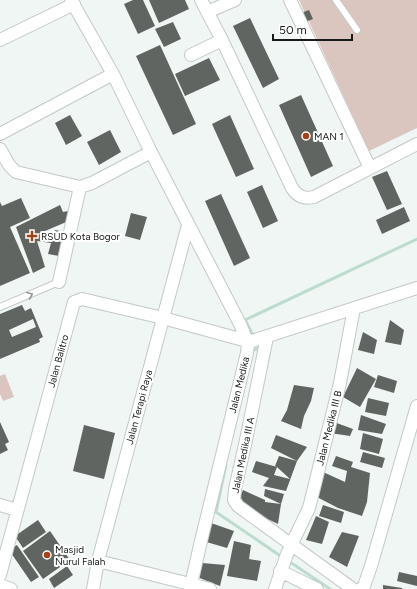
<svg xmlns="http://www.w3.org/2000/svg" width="417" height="589" font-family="Figtree,sans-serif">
	<rect width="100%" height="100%" fill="#f0f6f3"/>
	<path fill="#dbc6bf" d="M299 0H417V128L369 151Z
		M5 374 14 397 3 401 0 394V376Z"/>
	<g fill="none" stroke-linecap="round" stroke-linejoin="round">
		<path stroke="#bcddcd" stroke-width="3" d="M254 337 245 320 417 239
			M249 352 259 348 256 342
			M226 465 216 512 282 557
			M287 560 330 589"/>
	</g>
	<path fill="#606562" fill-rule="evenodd" d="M133 0H143L155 26 138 34 124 4Z
		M149 0H185L189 9 159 23Z
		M309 10 313 19 305 22 301 13Z
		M250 18 279 79 263 88 233 26Z
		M173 22 181 39 164 47 155 29Z
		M160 45 196 124 173 135 136 56Z
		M209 58 220 80 185 96 175 74Z
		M301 95 333 166 311 177 279 105Z
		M70 115 82 136 66 145 55 123Z
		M230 115 254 169 236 177 212 124Z
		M110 130 121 152 99 165 87 142Z
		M387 171 402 204 387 210 372 177Z
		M262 185 278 221 263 228 247 192Z
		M221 194 250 258 234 266 205 201Z
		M21 198 30 218 10 227 30 273 0 286V202L2 206Z
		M60 205 63 212 68 211 71 220 38 234 53 237 55 230 65 232 59 256 48 254 51 243 37 241 45 267 33 273 16 227Z
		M404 207 410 221 382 234 376 220Z
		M131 213 147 217 140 240 125 236Z
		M22 305 25 311 31 308 43 337 39 339 40 342 0 359V314ZM33 319 36 327 12 337 9 330Z
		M390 320 404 330 401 345 385 342Z
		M363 332 377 340 374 354 358 350Z
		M357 368 376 379 360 407 343 397Z
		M378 375 397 381 394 393 374 387Z
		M294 385 314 388 311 401 304 416 301 429 281 421 287 410Z
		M368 398 389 403 386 416 365 412Z
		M361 415 386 424 382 434 358 430Z
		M0 422 9 442 5 444 8 450 0 454Z
		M334 422 353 429 350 436 330 433Z
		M84 425 115 433 104 479 73 471Z
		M363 433 383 439 379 454 360 449Z
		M276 435 307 447 297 461 286 491 263 486 269 478 252 472 256 461 277 467 275 466 279 456 297 461 271 448ZM277 467 278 468 290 479 274 475Z
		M363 452 385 458 382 468 360 462Z
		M336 456 353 462 351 467 370 473 367 502 362 516 338 508 315 496 323 472 345 482 347 471 332 466Z
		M265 489 284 494 281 504 264 496Z
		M243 490 265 500V502L281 504 278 524 259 515 235 507Z
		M323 505 344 512 341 523 319 516Z
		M316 516 329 522 322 544 306 540Z
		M38 520 46 532 23 548 15 536Z
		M211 523 234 531 227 548 203 541Z
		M50 531 70 560 43 579 23 551Z
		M342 532 359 536 347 567 329 557Z
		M234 541 251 545 249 559 261 561 257 581 227 576Z
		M17 545 39 577 31 582 9 550Z
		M202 563 225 565 220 586 197 577Z
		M67 566 73 575 54 588 49 579Z
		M399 572 417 576V586L397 581Z
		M383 585 402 588V589H383Z"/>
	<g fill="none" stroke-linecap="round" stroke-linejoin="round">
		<defs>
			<path id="lane" d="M336 0 357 30
				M0 307 59 282"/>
			<path id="street" d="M71 0 113 74 151 152 240 324 248 343 247 353 201 541 190 589
				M201 0 222 40 292 188C298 197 304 199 314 197L417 144
				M290 0 370 168
				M207 12 235 0
				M0 40 74 4
				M191 55 222 40
				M0 134 113 74
				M0 149 9 165 16 172 80 187
				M80 187 92 183 151 152
				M59 282 80 187
				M267 337 246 440 235 489 234 500 238 506 353 589
				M0 505 17 510
				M98 561 210 589
				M280 571 317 589
				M0 575 74 302 82 299 163 318 247 341H252L417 288
				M0 585 11 589
				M93 589 98 561 188 225
				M275 589 287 554 309 508 340 383 354 308
				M361 589 364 586 371 566 417 406"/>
		</defs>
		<use href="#lane" stroke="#c3c9c6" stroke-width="8"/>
		<use href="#street" stroke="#c3c9c6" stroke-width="14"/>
		<use href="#lane" stroke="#fff" stroke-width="6"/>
		<use href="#street" stroke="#fff" stroke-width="12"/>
	</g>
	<defs><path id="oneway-chevron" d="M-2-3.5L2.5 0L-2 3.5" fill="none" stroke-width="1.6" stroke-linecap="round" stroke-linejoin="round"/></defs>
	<use stroke="#979898" href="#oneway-chevron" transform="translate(30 295) rotate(-23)"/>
	<g fill="#a64114" stroke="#fff" stroke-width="1.5">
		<circle cx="306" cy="136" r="4"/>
		<path d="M30 230h4v4h4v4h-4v4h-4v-4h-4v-4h4z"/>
		<circle cx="47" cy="555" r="4"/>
	</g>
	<g text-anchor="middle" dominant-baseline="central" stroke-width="4" stroke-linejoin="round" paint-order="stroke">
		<g font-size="10" fill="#181a19" stroke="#fff" text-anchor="start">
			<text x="314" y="136">MAN 1</text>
			<text x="41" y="236">RSUD Kota Bogor</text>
			<text x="55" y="549">Masjid<tspan x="55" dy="12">Nurul Falah</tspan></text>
		</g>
		<g font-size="10" fill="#181a19" stroke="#fff">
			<text transform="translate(58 361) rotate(-75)">Jalan Balitro</text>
			<text transform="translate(239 385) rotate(-76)">Jalan Medika</text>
			<text transform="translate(139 407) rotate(-75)">Jalan Terapi Raya</text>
			<text transform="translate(329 428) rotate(-76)">Jalan Medika III B</text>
			<text transform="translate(243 455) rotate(-78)">Jalan Medika III A</text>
		</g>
	</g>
	<path d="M273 34v6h79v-6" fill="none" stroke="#181a19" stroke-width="2"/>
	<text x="279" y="34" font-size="12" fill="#181a19" stroke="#ffffff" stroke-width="3" paint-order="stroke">50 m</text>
</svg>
